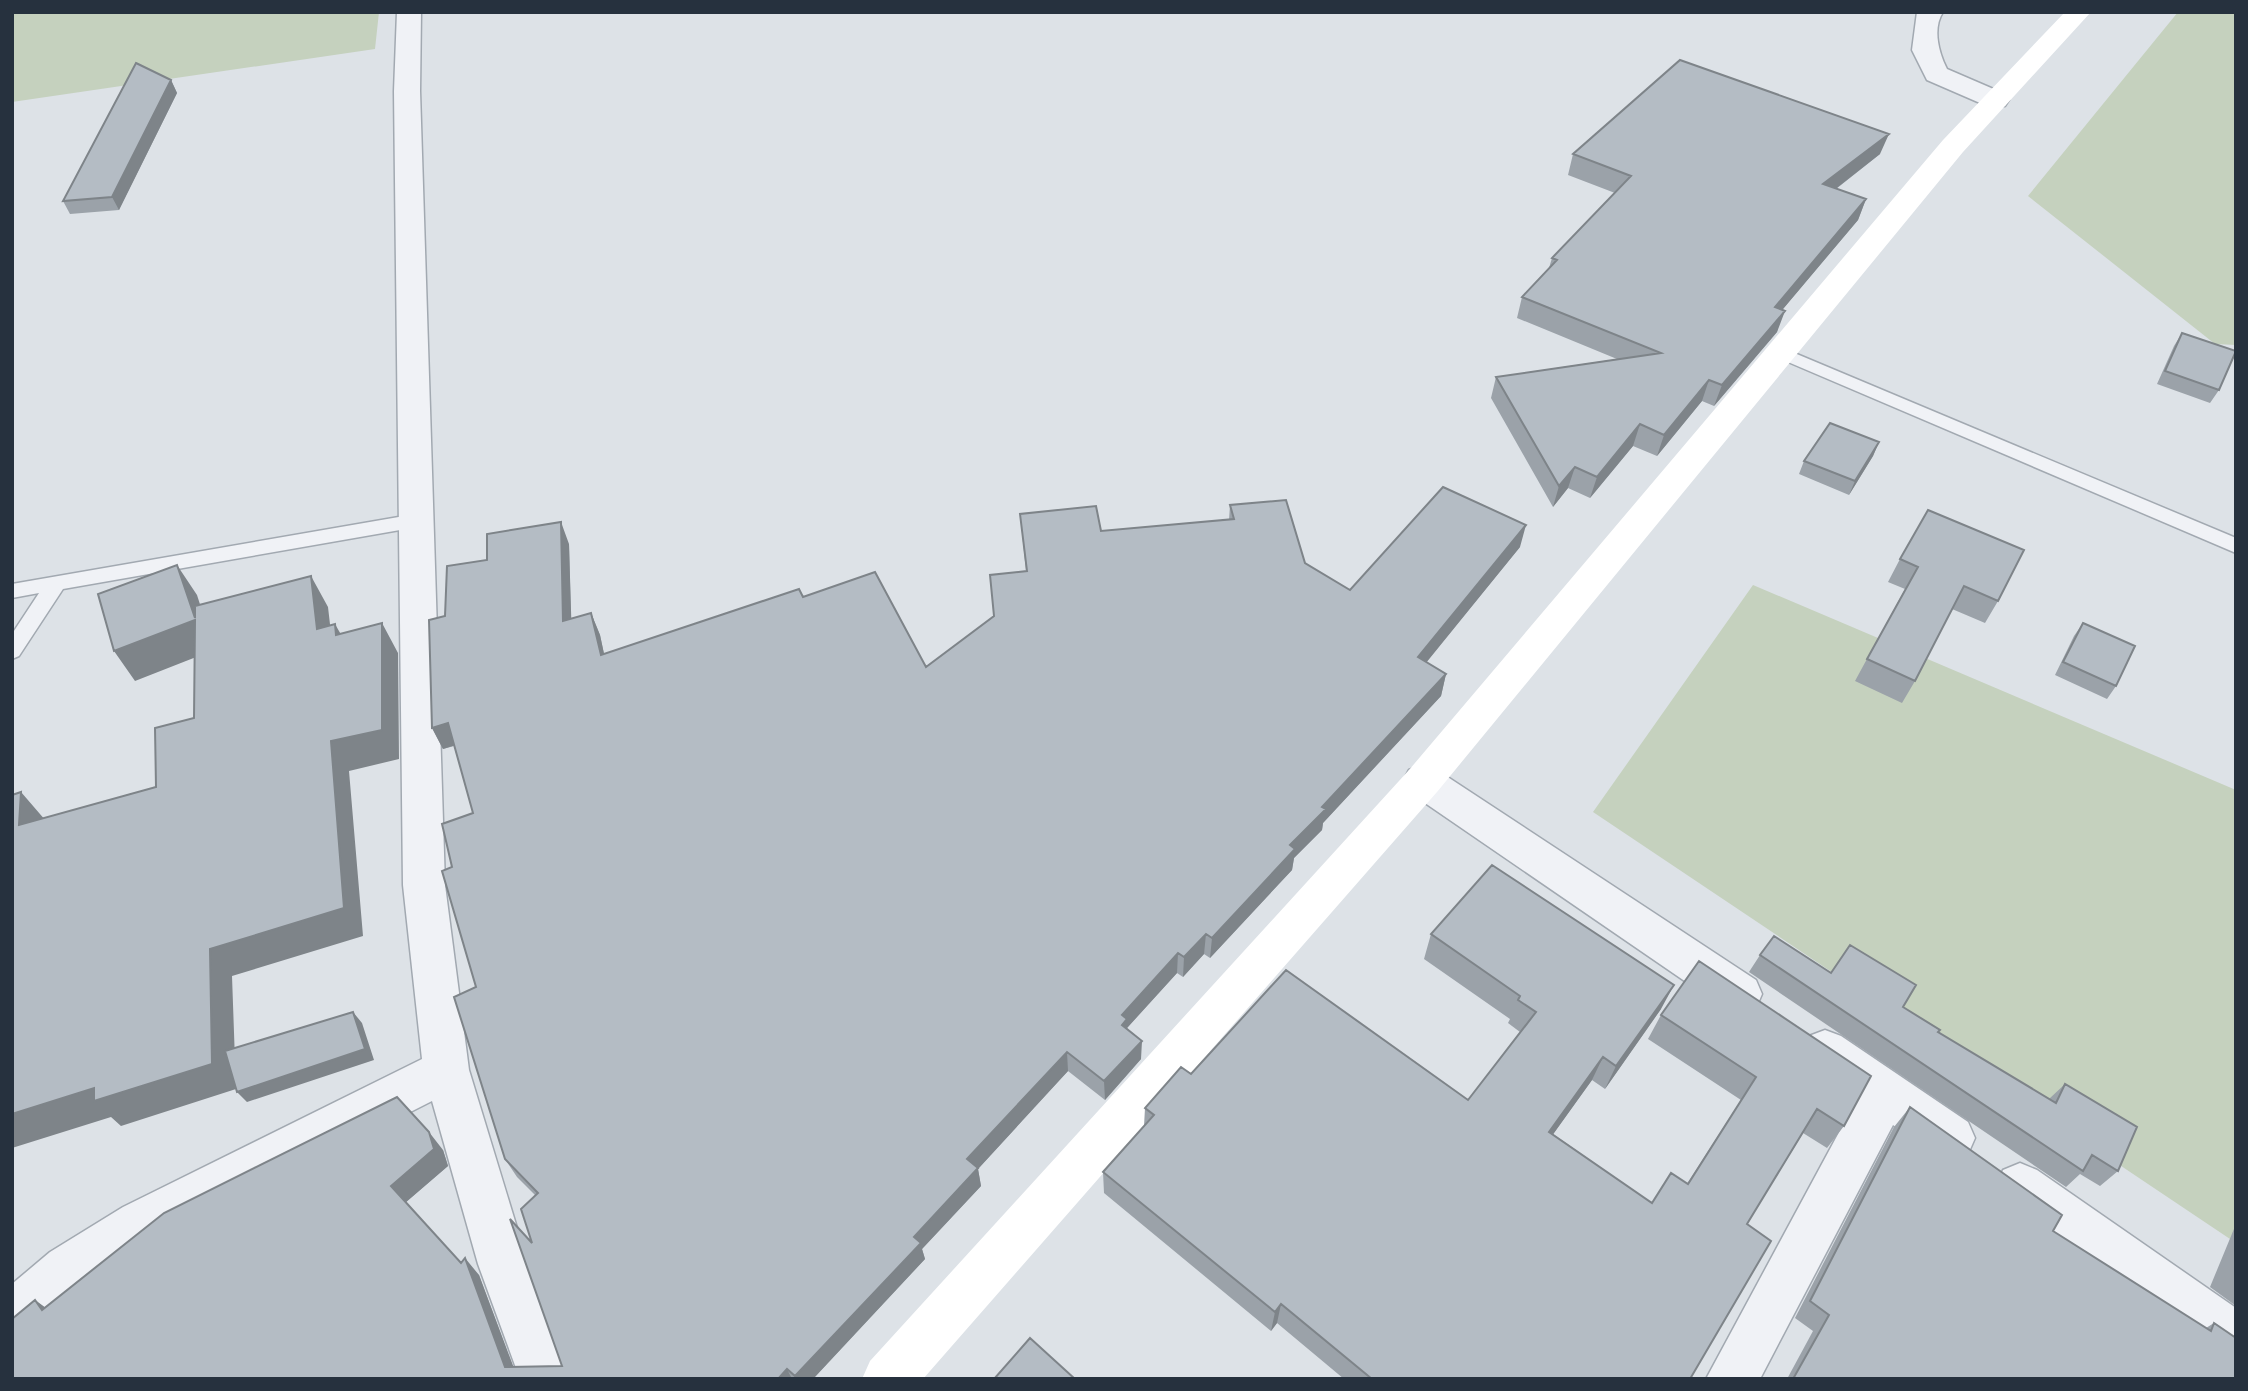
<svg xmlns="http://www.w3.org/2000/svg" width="2248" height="1391" font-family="Poppins,sans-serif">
	<rect width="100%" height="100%" fill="#dde2e7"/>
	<path fill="#c5d1be" d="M12 12H379L375 49 12 102Z
		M2178 12H2236V345L2215 344 2028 196Z
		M1753 585 2236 790V1243L1593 812Z"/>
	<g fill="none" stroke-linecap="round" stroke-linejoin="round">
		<defs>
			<path id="lane" d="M1780 347 2236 538V553L1774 356 1771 352Z
				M416 514 423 516 426 521 423 526 63 589 19 656 12 659V634L39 593 12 598V584Z"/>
			<path id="street" d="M397 12H421L420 91 445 885 469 1070 528 1264 572 1379H520L478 1264 432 1101 157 1241 86 1288 30 1335 12 1342V1284L50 1252 123 1207 422 1059 403 885 394 91Z
				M1917 12H1943C1932 29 1939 53 1947 69L2005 94 2009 100 2005 106H1987L1927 80 1912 50Z
				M1423 765 1437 770 1756 980 1762 994 1756 1008 1740 1014 1724 1008 1409 792 1403 781 1409 770Z
				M1825 1030 1841 1036 1968 1122 1975 1138 1968 1154 1951 1160 1934 1154 1893 1125 1760 1379H1706L1857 1099 1809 1066 1802 1051 1809 1036Z
				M2020 1163 2037 1170 2236 1308V1365L2218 1357 2003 1202 1996 1186 2003 1170Z"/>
		</defs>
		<use href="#lane" stroke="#a2a9b1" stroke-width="3"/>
		<use href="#street" stroke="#a2a9b1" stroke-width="3"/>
		<use href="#lane" fill="#f0f2f6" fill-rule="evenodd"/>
		<use href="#street" fill="#f0f2f6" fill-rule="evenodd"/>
		<path fill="#fff" fill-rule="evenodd" d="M2065 12H2091L1963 152 1437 792 923 1379H862L870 1361 1409 770 1943 140Z"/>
	</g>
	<path fill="#9ba2a9" d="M171 80 177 93 119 210 70 214 63 201Z
		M1573 154H1880L1836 189 1866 199 1858 220 1782 310 1777 332 1714 406 1702 401 1657 456 1633 446 1590 498 1568 488 1553 507 1491 398 1496 377 1617 359 1517 318 1522 297 1549 268 1552 258 1615 193 1568 175Z
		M2182 333 2219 390 2210 403 2157 384 2174 346Z
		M1879 442 1873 456 1849 495 1799 474 1804 461Z
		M1230 505 1305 563 1350 590 1520 547 1426 662 1446 674 1441 696 1323 823 1322 830 1294 858 1292 870 1210 958 1204 954 1183 977 1177 973 1127 1028 1141 1059 1105 1100 1068 1071 978 1169 981 1186 922 1249 925 1259 813 1379H12L35 1300 45 1308 443 1150 448 1166 406 1202 461 1263 479 1275 513 1367 562 1366 532 1243 536 1196 517 1177 505 1159 476 987 452 867 473 813 454 746 443 749 432 728 445 616 487 560 569 544 571 619 591 613 600 635 604 654 803 597 926 667 994 617 1026 571 1020 514 1101 531 1229 520Z
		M1900 559 1998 601 1985 623 1952 609 1915 681 1902 703 1855 681 1905 589 1888 582Z
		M2083 623 2116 686 2107 699 2055 675 2074 636Z
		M1431 934 1661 1009 1605 1089 1592 1080 1553 1134 1652 1203 1687 1184 1741 1100 1648 1039 1661 1015 1699 961 1844 1126 1827 1148 1803 1133 1747 1224 1690 1379H1344L1277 1323 1271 1331 1104 1193 1103 1172 1144 1126 1145 1108 1191 1074 1468 1100 1520 1032 1508 1023 1510 1019 1424 959Z
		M1760 955 1903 1007 1938 1032 2049 1099 2065 1084 2118 1171 2100 1186 2080 1174 2066 1187 1749 972Z
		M1910 1107 2053 1231 2206 1328 2214 1323 2236 1379H1787L1813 1331 1795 1318 1894 1127Z
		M2236 1224V1306L2210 1287Z"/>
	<path fill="#7e8489" d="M171 80 177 93 119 210 112 197Z
		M1889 134 1880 154 1815 205 1823 184Z
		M1866 199 1858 220 1767 328 1775 307Z
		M1785 311 1777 332 1714 406 1722 385Z
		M1709 380 1702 401 1657 456 1664 435Z
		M1640 424 1633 446 1590 498 1597 477Z
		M1879 442 1873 456 1849 495 1855 481Z
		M1575 467 1568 488 1553 507 1559 486Z
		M561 522 569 544 572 643 563 621Z
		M1526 525 1520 547 1413 679 1418 657Z
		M177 565 197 595 214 648 195 618Z
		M311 576 328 607 334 659 317 629Z
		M591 613 600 635 609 677 601 655Z
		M195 620 214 650 135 681 114 651Z
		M382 623 398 653 399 759 349 771 363 936 232 976 236 1089 121 1126 111 1117 12 1148V1114L94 1088 210 949 331 741Z
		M335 624 352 654 336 635Z
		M1446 674 1441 696 1323 823 1322 830 1294 858 1292 870 1210 958 1212 938 1322 807Z
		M448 723 459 744 443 749 432 728Z
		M21 792 46 821 19 825Z
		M1206 934 1204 954 1183 977 1184 957Z
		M1178 953 1177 973 1127 1028 1122 1044V1015Z
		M1674 985 1661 1009 1605 1089 1616 1066Z
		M353 1012 362 1023 374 1060 247 1102 237 1092Z
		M1142 1041 1141 1059 1105 1100 1104 1081Z
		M1067 1052 1068 1071 978 1169 981 1186 922 1249 925 1259 813 1379H796L795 1376 914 1237 967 1159Z
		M1603 1057 1592 1080 1539 1154 1549 1132Z
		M429 1132 443 1150 448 1166 405 1203 391 1186Z
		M465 1258 479 1275 518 1379 505 1367Z
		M35 1300 57 1316 42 1310Z
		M1281 1304 1277 1323 1271 1331 1275 1312Z
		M787 1369 792 1379H778Z"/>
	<path fill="#b4bcc4" stroke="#7e8489" stroke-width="2" d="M1680 60 1889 134 1823 184 1866 199 1775 307 1785 311 1722 385 1709 380 1664 435 1640 424 1597 477 1575 467 1559 486 1496 377 1661 353 1522 297 1557 260 1552 258 1631 176 1573 154Z
		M136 63 171 80 112 197 63 201Z
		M2182 333 2236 351 2219 390 2165 371Z
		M1830 423 1879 442 1855 481 1804 461Z
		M1443 487 1526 525 1418 657 1446 674 1322 807 1326 809 1290 845 1295 849 1212 938 1206 934 1184 957 1178 953 1122 1015 1127 1019 1122 1025 1142 1041 1104 1081 1067 1052 967 1159 978 1168 914 1237 921 1243 795 1376 787 1369 778 1379H12V1319L35 1300 42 1310 164 1213 397 1097 429 1132 434 1149 391 1186 461 1263 465 1258 505 1367 562 1366 510 1219 532 1243 521 1209 538 1193 505 1159 454 997 476 987 442 871 452 867 442 824 473 813 448 723 432 728 429 620 445 616 447 566 487 560V534L561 522 563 621 591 613 601 655 799 589 803 597 875 572 926 667 994 616 990 575 1027 571 1020 514 1096 506 1101 531 1234 519 1230 505 1286 500 1305 563 1350 590Z
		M1928 510 2024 550 1998 601 1964 586 1915 681 1867 659 1918 567 1900 559Z
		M177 565 195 618V606L311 576 317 629 335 624 336 635 382 623V730L331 741 344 908 210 949 212 1064 94 1101V1088L12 1114V795L21 792 19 825 156 787 155 728 194 718 195 620 114 651 98 594Z
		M2083 623 2135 646 2116 686 2063 662Z
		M1492 865 1674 985 1616 1066 1603 1057 1549 1132 1652 1203 1671 1173 1688 1184 1756 1077 1661 1015 1699 961 1871 1076 1844 1126 1817 1109 1747 1224 1771 1241 1690 1379H1372L1281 1304 1275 1312 1103 1172 1154 1115 1145 1108 1181 1067 1191 1074 1286 970 1468 1100 1536 1012 1518 1000 1520 996 1431 934Z
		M1774 936 1831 973 1850 945 1916 985 1903 1007 1940 1030 1938 1032 2056 1103 2065 1084 2137 1127 2118 1171 2092 1155 2083 1171 1760 955Z
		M353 1012 365 1049 237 1092 225 1051Z
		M1910 1107 2062 1215 2053 1231 2211 1331 2214 1323 2236 1338V1379H1793L1829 1315 1810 1301Z
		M1030 1338 1075 1379H994Z"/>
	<rect width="2248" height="1391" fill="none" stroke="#26313e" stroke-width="28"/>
</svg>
